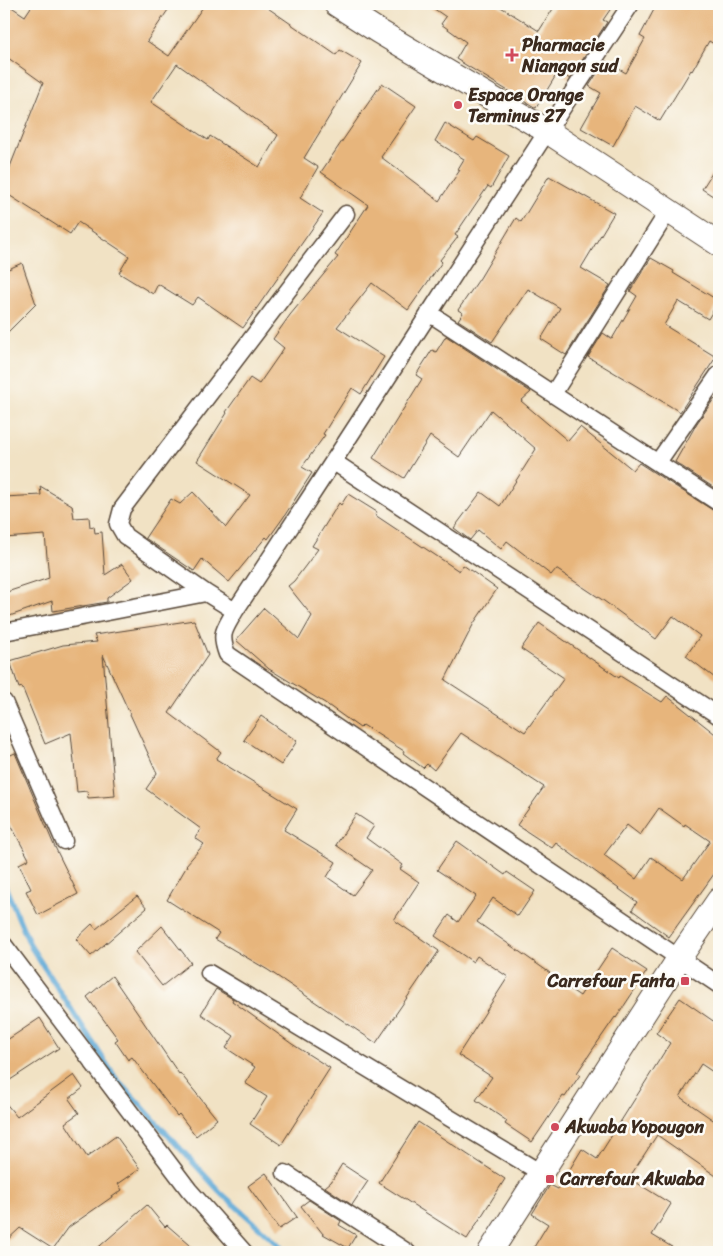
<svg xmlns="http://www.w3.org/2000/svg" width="723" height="1256" font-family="Sriracha,sans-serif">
	<rect width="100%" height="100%" fill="#fdfcf7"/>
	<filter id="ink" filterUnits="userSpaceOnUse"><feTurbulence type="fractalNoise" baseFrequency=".02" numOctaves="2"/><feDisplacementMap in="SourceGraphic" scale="10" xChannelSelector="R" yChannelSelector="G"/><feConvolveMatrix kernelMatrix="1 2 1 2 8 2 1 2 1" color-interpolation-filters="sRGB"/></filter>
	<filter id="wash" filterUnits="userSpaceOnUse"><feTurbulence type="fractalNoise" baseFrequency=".0096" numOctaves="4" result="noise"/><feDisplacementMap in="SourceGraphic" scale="20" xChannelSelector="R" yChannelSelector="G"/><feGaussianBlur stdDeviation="1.12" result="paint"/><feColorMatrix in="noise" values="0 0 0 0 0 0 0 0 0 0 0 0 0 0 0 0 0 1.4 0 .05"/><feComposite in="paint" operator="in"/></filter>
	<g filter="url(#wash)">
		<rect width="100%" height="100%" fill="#f1e2c4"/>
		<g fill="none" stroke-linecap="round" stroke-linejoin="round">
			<path stroke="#5ea9d6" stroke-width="5.5" d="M4 884 31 947 115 1077 221 1193 287 1252"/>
		</g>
		<g id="blocks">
			<path fill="#e7b57c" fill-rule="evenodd" d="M4 4H7L25 16 33 4H172L147 41 169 56 205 4H262L336 55 340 50 362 63 304 158 318 167 300 198 323 213 243 328 198 297 192 305 158 284 153 294 119 273 129 256 78 222 70 234 4 192V182L43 83 4 55ZM177 64 278 135 259 167 210 136 208 140 151 102Z
				M427 4H496L539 31 556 4H614L603 20 607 22 570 79 558 72 536 108 456 59 466 42 441 24 446 17Z
				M657 4H719V47L709 41 692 71 691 70 660 121 635 106 613 146 581 128 601 93 589 86 605 61 626 73 645 39 640 36Z
				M382 83 416 106 381 157 439 201 460 170 458 169 464 159 435 141 445 123 474 141 477 137 509 156 491 188 488 186 455 235 458 237 440 260 442 262 408 310 372 283 337 327 384 357 361 394 352 388 323 434 325 435 302 467 312 473 283 518 268 539 266 537 229 582 202 559 194 571 145 538 171 499 180 504 193 492 226 527 250 495 197 461 227 413 226 412 250 378 259 384 284 348 273 339 290 315 338 257 335 255 368 205 321 172Z
				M719 162V200L702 189Z
				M549 176 614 213 581 268 610 285 566 355 541 339 560 308 528 289 492 342 458 320 463 313 458 310 480 278 516 218 521 222Z
				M651 258 674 271 673 273 719 301 708 319 678 301 664 325 716 357 680 412 588 357 603 333 612 339 637 296 630 291Z
				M22 263 36 304 4 336V271Z
				M446 336 531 392 521 401 568 441 580 427 633 470 639 463 714 511 719 513V681L686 656 700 636 673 616 656 639 604 601 556 569 551 575 507 541 501 549 478 530 470 540 454 528 481 492 500 506 536 449 491 410 459 457 430 436 404 478 373 458 422 379 416 375 432 350 436 352Z
				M714 399 719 403V491L675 462 697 423Z
				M40 486 72 505 74 518 89 517 90 527 94 526 95 533 102 532 105 575 122 564 133 579 107 598V602L53 611 52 601 4 618V593L49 578 45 535 4 538V497L41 495Z
				M348 494 377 512 375 515 459 571 463 565 497 589 474 623 445 680 525 732 564 678 521 649 539 623 619 678 620 676 662 702 667 696 719 737V867L669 937 632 910 637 902 556 843 552 848 517 825 544 787 461 733 434 770 427 764 423 768 403 753 404 751 363 725 360 728 325 703 269 669 236 640 264 608 299 639 312 616 288 586 294 581 318 549 312 546 339 503 341 505ZM659 808 684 826 685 824 710 841 683 879 651 857 636 879 604 855 627 825 640 835Z
				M194 620 208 655 169 713 221 752 216 759 297 809 284 830 336 862 327 877 353 895 372 870 336 845 356 814 374 826 366 838 403 865 400 869 419 882 394 920 439 951 376 1043 268 970 215 939 219 933 167 900 187 866 186 865 204 844 195 838 201 829 146 789 157 773 103 655 115 796 88 798 87 791 77 792 71 733 45 744 22 687 19 688 10 661 63 645 97 642 94 635Z
				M261 716 297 741 281 765 244 740Z
				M15 753 53 843 78 894 38 915 26 891 31 889 19 864 29 859 4 812V758Z
				M457 841 505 875 507 872 535 891 518 916 493 898 477 922 550 973 549 975 580 996 612 948 647 971 616 1018 615 1017 593 1049 577 1073 580 1075 565 1097 563 1096 532 1142 505 1124 507 1121 476 1100 492 1077 458 1055 508 977 477 956 473 962 435 936 449 915 458 922 476 896 437 870Z
				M137 896 147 908 91 956 76 939 92 924 96 929Z
				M162 926 191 963 162 986 135 952Z
				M112 976 179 1074 180 1073 217 1119 196 1136 179 1114 177 1116 132 1057 128 1060 115 1041 118 1039 87 997Z
				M216 989 233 999 232 1001 292 1044 330 1068 281 1145 250 1124 267 1097 245 1083 255 1067 226 1048 234 1036 201 1014Z
				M680 998 719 1025V1076L701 1064 680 1097 719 1124V1178L657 1135 629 1178 671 1204 652 1235 680 1252H531L548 1224 532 1214 550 1185 558 1189 582 1149 597 1159 670 1043 656 1033Z
				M40 1018 59 1048 4 1084V1042Z
				M74 1075 83 1088 69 1099 79 1113 65 1123 87 1157 116 1136 140 1169 118 1184 122 1190 69 1227 53 1249 20 1228 4 1243V1101L17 1117Z
				M418 1122 505 1179 467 1239 379 1183Z
				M342 1164 368 1181 352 1205 325 1187 331 1182Z
				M266 1173 297 1217 279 1229 248 1186Z
				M309 1200 341 1221 339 1225 356 1235 348 1248 323 1234 301 1206Z
				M147 1205 165 1227 167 1225 198 1252H93Z"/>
		</g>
	</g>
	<g filter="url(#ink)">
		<use href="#blocks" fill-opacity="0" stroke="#564637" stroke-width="1"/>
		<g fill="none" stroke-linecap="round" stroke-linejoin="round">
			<defs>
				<path id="street" d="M631 4C497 205 369 410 235 611 225 629 219 633 227 654L719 985
					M429 313 719 503
					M553 394 669 210
					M334 462 719 716
					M658 462 719 374
					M235 611 206 593 125 536 118 524 122 509 346 214
					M4 632 206 593
					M4 702 64 841
					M4 945 189 1190 244 1252
					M209 973 541 1173
					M285 1173 407 1252"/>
				<path id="secondary" d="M336 4 378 31 547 131 719 244
					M490 1252 680 957 719 900"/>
			</defs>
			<use href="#street" stroke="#564637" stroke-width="19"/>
			<use href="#secondary" stroke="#564637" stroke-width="26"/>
			<use href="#street" stroke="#fff" stroke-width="16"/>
			<use href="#secondary" stroke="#fff" stroke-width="24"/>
		</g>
	</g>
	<g fill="#d1495b" stroke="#fdfcf7" stroke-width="2">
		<path d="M509.5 47.5h5v5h5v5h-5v5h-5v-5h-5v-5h5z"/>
		<circle cx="458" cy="105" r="5"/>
		<rect x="680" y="976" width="10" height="10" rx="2.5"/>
		<circle cx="555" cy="1127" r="5"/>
		<rect x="545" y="1174" width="10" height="10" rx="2.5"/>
	</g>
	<g text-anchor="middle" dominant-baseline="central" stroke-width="5" stroke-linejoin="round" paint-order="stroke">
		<g font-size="18" font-weight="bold" fill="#3b2a1e" stroke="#fdfcf7" text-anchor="start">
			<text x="522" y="45">Pharmacie<tspan x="522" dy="21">Niangon sud</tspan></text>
			<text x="468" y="95">Espace Orange<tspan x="468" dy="21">Terminus 27</tspan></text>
			<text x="675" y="981" text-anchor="end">Carrefour Fanta</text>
			<text x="565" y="1127">Akwaba Yopougon</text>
			<text x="560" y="1179">Carrefour Akwaba</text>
		</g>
	</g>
	<rect width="723" height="1256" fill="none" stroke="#fdfcf7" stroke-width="20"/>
</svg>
